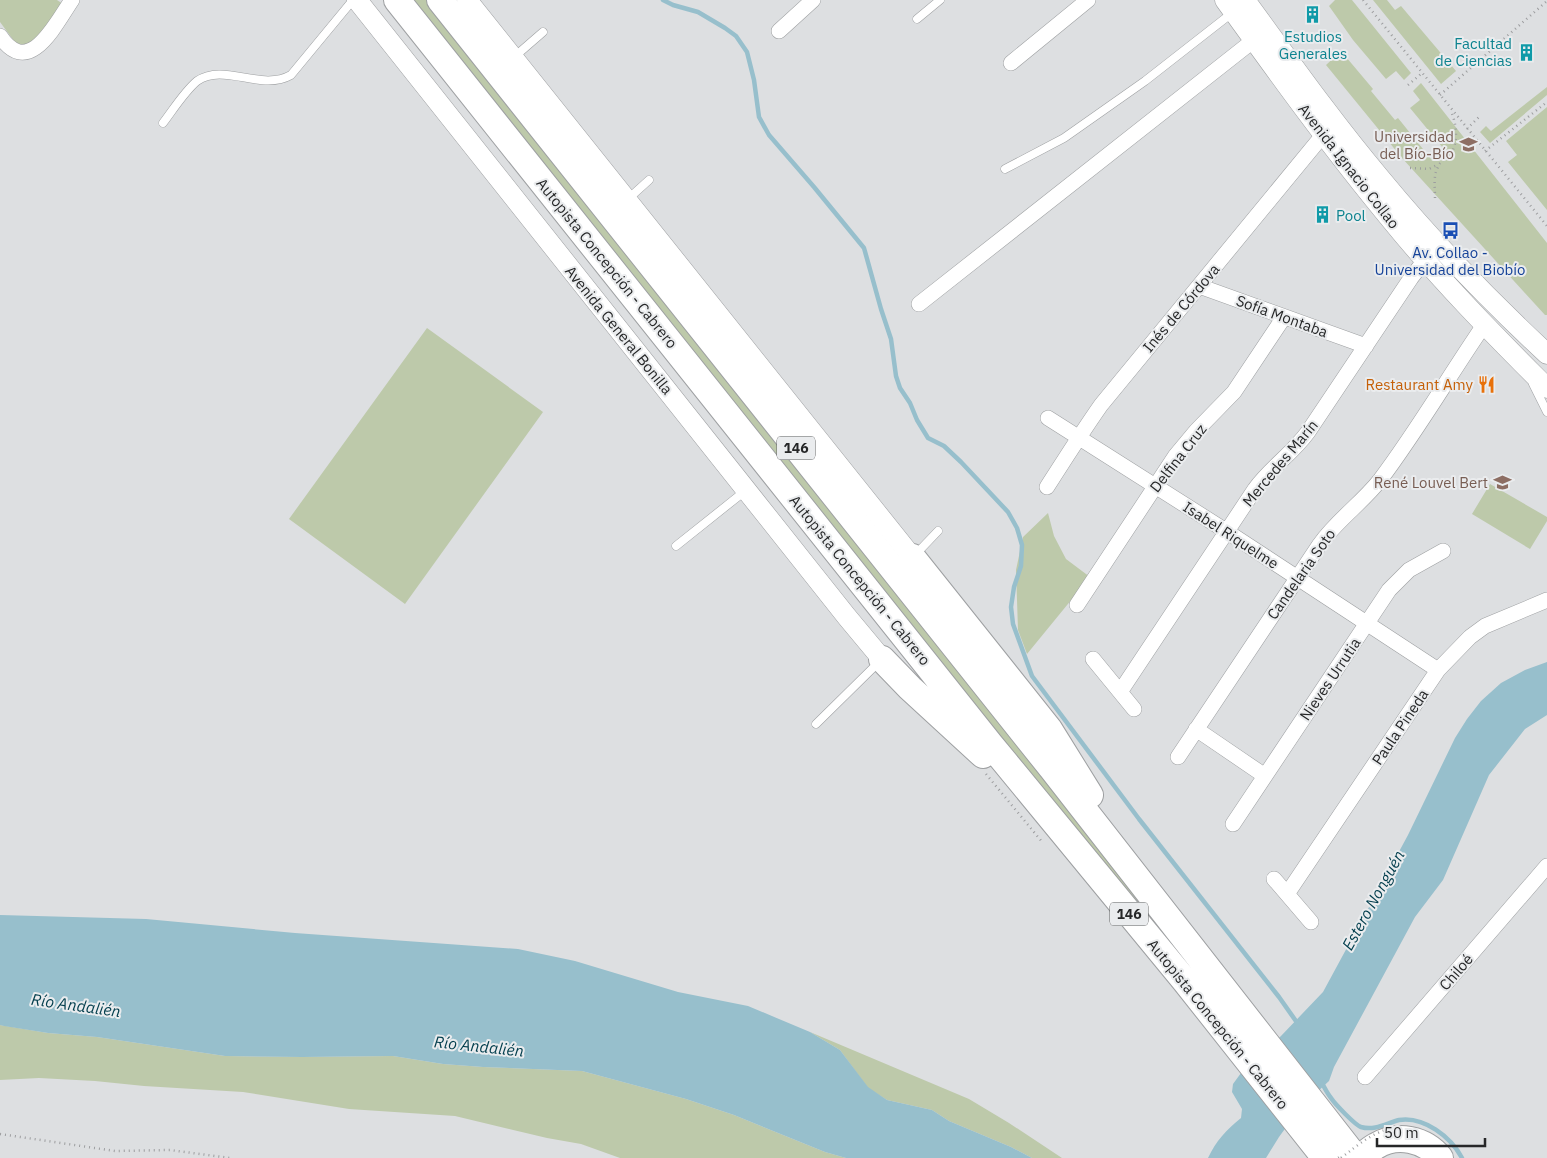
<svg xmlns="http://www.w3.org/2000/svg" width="1547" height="1158" font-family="'IBM Plex Sans',sans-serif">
	<rect width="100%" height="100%" fill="#dddfe1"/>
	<path fill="#bdc9aa" d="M0 0H57L63 4 32 44 17 45 0 22Z
		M414 0H428L1207 983 1050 799Z
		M1335 0H1352L1411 73 1404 80 1396 71 1386 79 1353 40 1329 6Z
		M1373 0H1387L1395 10 1401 6 1456 71 1441 84Z
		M1341 51 1373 89 1371 91 1395 120 1398 118 1431 159 1443 148 1410 108 1420 100 1413 91 1421 83 1547 243V315H1545L1402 158 1326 65Z
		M1547 87V95L1490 143 1480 132 1486 126 1491 131Z
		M1547 107V210L1508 162 1517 155 1506 141Z
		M427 328 543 412 405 604 289 519Z
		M1490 484 1547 517V521L1530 549 1472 514Z
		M1048 513 1054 536 1066 559 1090 577 1027 654 1018 630 1016 570 1023 537Z
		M0 1025 48 1033 97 1037 225 1056 302 1057 393 1056 443 1064 483 1067 582 1071 686 1099 734 1115 825 1152 846 1158H620L581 1144 547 1138 455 1116 349 1109 243 1092 144 1086 95 1081 39 1078 0 1080Z
		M810 1032 969 1099 1009 1123 1062 1158H1032L1011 1147 949 1121 932 1110 887 1100 868 1088 840 1050Z"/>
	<path fill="#97bfcc" d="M1547 662V715L1525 729 1489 775 1443 880 1415 917 1334 1067 1329 1081 1300 1108 1279 1137 1266 1158H1208C1216 1141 1226 1130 1241 1118L1242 1109 1232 1092 1233 1084 1241 1073 1281 1036 1323 992 1408 835 1455 738 1467 719 1481 701 1501 683 1525 670Z
		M0 915 146 919 295 933 518 949 575 961 678 992 748 1006 810 1032 840 1050 868 1087 887 1100 932 1110 949 1121 1011 1147 1032 1158H846L825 1152 734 1115 686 1099 582 1071 483 1067 443 1064 393 1056 302 1057 225 1056 97 1037 48 1033 4 1026 0 1025Z"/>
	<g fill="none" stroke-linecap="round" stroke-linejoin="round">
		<path stroke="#97bfcc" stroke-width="4.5" d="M663 0 673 5 698 12 725 28 736 36 747 52 754 80 759 117 769 135 814 187 864 248 881 309 891 339 896 376 900 388 910 403 917 420 928 438 944 446 961 462 1008 512 1017 528 1022 545 1021 566 1014 587 1011 607 1013 624 1032 676 1139 819 1279 997 1298 1024
			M1321 1081C1324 1087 1327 1093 1331 1098 1335 1104 1355 1125 1361 1127 1375 1131 1387 1123 1399 1120 1424 1116 1451 1137 1462 1158"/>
		<defs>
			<path id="lane" d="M917 19 940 0
				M513 58 543 32
				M163 123C173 110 184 92 197 81 224 62 261 92 291 75L353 0
				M1005 169 1064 138 1145 81 1232 13
				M628 199 649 180
				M1533 384 1547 412
				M676 546 745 491
				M916 554 938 531
				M816 724 879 662"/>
			<path id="street" d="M779 31 813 0
				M0 36C29 80 56 23 72 0
				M1011 63 1088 0
				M1199 286 1366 346
				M919 304 1254 40
				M1048 418 1226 531 1438 670
				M1047 487C1065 459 1082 432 1101 405L1323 135
				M1077 605 1176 455 1196 431 1234 392 1284 317
				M1093 659 1134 709
				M1120 692 1255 489C1270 468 1292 454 1308 432L1411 278 1425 260
				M1196 729 1265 776
				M1178 757 1320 544C1337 520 1362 503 1380 480 1417 431 1449 376 1484 325
				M1233 824 1389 590 1409 570 1443 551
				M1274 879 1311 922
				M1287 894 1438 670 1470 637 1485 626 1547 600
				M1365 1077 1547 866"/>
			<path id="secondary" d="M357 0 847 617 882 659
				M467 0 912 557
				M1225 0C1279 75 1333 150 1392 221 1440 280 1493 334 1547 388
				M1245 0C1289 60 1332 121 1380 178 1431 240 1488 299 1547 354"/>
			<path id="highway" d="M397 0 990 744 1185 981 1325 1158
				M440 0 1053 770 1356 1158
				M912 557 1049 729 1090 795
				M882 659 910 688 983 755
				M1360 1158C1365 1154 1370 1149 1376 1146 1397 1133 1425 1139 1440 1158"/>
		</defs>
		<use href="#lane" stroke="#9ea0a2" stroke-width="9"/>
		<use href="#street" stroke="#9ea0a2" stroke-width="16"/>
		<use href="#secondary" stroke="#9ea0a2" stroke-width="21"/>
		<use href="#highway" stroke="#9ea0a2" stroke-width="28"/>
		<path stroke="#9c9d9f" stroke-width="2.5" stroke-dasharray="1 4" stroke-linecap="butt" d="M1363 0 1547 226
			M1408 85 1422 73
			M1440 95 1547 1
			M1467 129 1479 117
			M1485 151 1547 102
			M1410 168 1429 169 1437 165
			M1435 198C1435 187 1433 176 1438 167 1440 161 1447 158 1451 153 1459 142 1456 122 1451 111
			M986 774 1043 843
			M0 1134 115 1151 170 1150 230 1158"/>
		<use href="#lane" stroke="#fff" stroke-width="8"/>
		<use href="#street" stroke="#fff" stroke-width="15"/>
		<use href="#secondary" stroke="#fff" stroke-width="20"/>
		<use href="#highway" stroke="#fff" stroke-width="26"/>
		<path stroke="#9c9d9f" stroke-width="2.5" stroke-dasharray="1 4" stroke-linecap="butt" d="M1341 1158C1359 1144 1373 1132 1395 1127"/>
	</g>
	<defs>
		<symbol id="building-bare" viewBox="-9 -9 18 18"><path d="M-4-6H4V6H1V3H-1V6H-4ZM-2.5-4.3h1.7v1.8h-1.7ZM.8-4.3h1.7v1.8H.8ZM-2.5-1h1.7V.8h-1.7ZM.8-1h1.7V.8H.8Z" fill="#0f9aa8" stroke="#eaecee" stroke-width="2.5" paint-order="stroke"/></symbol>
		<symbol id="university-bare" viewBox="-9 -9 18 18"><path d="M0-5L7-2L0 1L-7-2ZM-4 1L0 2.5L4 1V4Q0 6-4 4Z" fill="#8d6e63" stroke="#eaecee" stroke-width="2.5" paint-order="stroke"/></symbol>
		<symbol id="bus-bare" viewBox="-9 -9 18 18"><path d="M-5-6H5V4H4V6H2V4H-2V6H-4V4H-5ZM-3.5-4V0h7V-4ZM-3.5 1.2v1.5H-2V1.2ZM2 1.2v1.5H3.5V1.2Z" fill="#1a4fb4" stroke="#eaecee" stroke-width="2.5" paint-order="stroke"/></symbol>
		<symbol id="restaurant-bare" viewBox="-9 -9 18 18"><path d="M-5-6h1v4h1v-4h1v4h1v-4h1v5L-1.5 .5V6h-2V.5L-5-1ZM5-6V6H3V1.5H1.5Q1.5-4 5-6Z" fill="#e8710a" stroke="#eaecee" stroke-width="2.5" paint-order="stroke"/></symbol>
		<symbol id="school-bare" viewBox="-9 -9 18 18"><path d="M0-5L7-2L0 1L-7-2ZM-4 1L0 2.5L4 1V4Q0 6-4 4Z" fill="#8d6e63" stroke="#eaecee" stroke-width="2.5" paint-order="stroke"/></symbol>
	</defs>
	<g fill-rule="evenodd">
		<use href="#building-bare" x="1300" y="2" width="25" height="25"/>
		<use href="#building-bare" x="1514" y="40" width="25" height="25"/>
		<use href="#university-bare" x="1456" y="132" width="25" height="25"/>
		<use href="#building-bare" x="1310" y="202" width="25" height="25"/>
		<use href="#bus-bare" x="1438" y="218" width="25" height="25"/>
		<use href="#restaurant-bare" x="1474" y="372" width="25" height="25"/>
		<use href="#school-bare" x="1490" y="470" width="25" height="25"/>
	</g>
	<g text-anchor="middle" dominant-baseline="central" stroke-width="4" stroke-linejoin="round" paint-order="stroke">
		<g fill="#eaecee" stroke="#616263" stroke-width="1">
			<rect x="777" y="436.5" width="38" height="23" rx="4"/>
			<rect x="1110" y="902.5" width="38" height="23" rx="4"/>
		</g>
		<g font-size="14" font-weight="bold" fill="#262728">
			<text x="796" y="448">146</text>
			<text x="1129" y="914">146</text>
		</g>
		<g font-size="15" fill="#0d838f" stroke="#eaecee">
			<text x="1313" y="36">Estudios<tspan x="1313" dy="17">Generales</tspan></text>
			<text x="1512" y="43" text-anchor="end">Facultad<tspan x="1512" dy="17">de Ciencias</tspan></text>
			<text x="1336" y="215" text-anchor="start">Pool</text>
		</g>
		<g font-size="15" fill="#785e54" stroke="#eaecee" text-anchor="end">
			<text x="1454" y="136">Universidad<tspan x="1454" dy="17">del Bío-Bío</tspan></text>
			<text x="1488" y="482">René Louvel Bert</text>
		</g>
		<g font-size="15" fill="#262728" stroke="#eaecee">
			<text transform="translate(1349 166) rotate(52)">Avenida Ignacio Collao</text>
			<text transform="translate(607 263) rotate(51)">Autopista Concepción - Cabrero</text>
			<text transform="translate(1181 308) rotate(-50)">Inés de Córdova</text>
			<text transform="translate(1282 316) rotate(20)">Sofía Montaba</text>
			<text transform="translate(619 330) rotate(51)">Avenida General Bonilla</text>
			<text transform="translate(1178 458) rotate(-52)">Delfina Cruz</text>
			<text transform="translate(1280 463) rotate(-50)">Mercedes Marín</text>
			<text transform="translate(1231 535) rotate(33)">Isabel Riquelme</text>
			<text transform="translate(1301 574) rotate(-55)">Candelaria Soto</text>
			<text transform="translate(860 580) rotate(51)">Autopista Concepción - Cabrero</text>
			<text transform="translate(1330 679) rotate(-56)">Nieves Urrutia</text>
			<text transform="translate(1400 727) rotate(-56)">Paula Pineda</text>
			<text transform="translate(1456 972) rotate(-49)">Chiloé</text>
			<text transform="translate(1218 1024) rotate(51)">Autopista Concepción - Cabrero</text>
		</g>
		<g font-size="15" fill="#164399" stroke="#eaecee">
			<text x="1450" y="252">Av. Collao -<tspan x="1450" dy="17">Universidad del Biobío</tspan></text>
		</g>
		<g font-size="15" fill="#c56008" stroke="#eaecee" text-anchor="end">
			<text x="1473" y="384">Restaurant Amy</text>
		</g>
		<g font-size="16" font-style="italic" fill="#003d4c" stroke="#eaecee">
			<text transform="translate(1373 900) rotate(-61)">Estero Nonguén</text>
			<text transform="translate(76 1005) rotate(8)">Río Andalién</text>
			<text transform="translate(479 1046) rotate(6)">Río Andalién</text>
		</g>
	</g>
	<path d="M1377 1138v8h108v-8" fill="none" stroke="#262728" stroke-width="2.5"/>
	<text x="1384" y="1138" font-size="15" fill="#262728" stroke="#eaecee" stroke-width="4" paint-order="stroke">50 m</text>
</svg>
